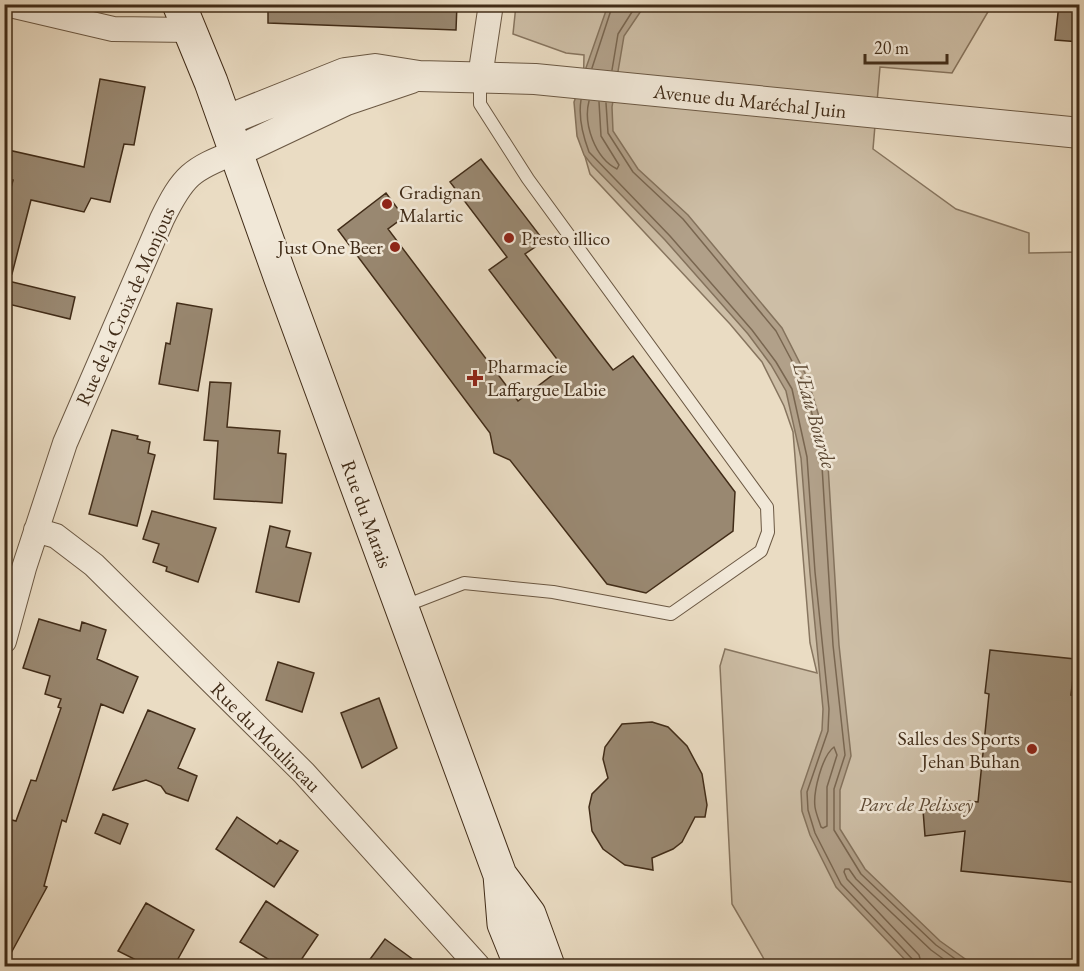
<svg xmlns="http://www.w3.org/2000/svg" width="1084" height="971" font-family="'EB Garamond',serif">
	<rect width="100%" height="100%" fill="#eadcc3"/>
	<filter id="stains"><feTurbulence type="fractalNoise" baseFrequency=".00333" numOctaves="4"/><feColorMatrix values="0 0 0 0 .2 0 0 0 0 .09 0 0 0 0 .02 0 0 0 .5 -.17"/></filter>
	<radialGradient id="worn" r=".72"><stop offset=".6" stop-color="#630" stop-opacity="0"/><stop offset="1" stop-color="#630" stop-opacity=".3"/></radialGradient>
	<path fill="#cdbea6" stroke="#87755f" stroke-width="1.5" d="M516 5H992L952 73 880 67 873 149 956 209 1029 233V253L1079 252 1080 959 1073 966H768L732 904 720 666 725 649 817 673 810 643 793 432 784 406 762 362 730 324 590 174 582 146 584 55 566 53 513 34Z"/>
	<path fill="#b1a089" stroke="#84725c" stroke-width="1.5" d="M608 5H645L624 36 612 107 613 131 638 169 688 215 782 328 807 377 821 423 828 465 839 645 851 756 840 790V829L865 869 940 941 975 966H911L836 887 810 835 802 811 801 791 822 730 823 709 810 573 801 458 786 391 771 365 748 334 665 240 592 165 584 155 577 136 574 102Z"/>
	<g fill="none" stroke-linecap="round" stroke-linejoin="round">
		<path stroke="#796650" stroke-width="1.5" d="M592 68 613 4
			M612 70 618 34 637 4
			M581 100C578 118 583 136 589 152L670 236 752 330 776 362 792 389 807 457 815 572 829 709 828 731 807 792 808 810 815 833 841 884 901 947 914 961 915 966
			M589 101C583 124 595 158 617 169L619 165 601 136 599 102
			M606 103 608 133 633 172 683 219 776 331 802 380 815 424 822 466 833 645 845 755 834 789V830L861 874 936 945 965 966
			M834 747 837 755 827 787V826L823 828 821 827C819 820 816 814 815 807 813 792 822 756 834 747Z
			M922 966 919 955 847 879 844 872 845 869H849L856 879 931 950 953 966"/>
	</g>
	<path fill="#998871" stroke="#412c18" stroke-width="1.5" d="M268 4H457L456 30 268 23Z
		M1059 4H1080V42L1055 40Z
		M100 79 145 87 134 145 124 144 110 202 91 198 84 212 31 200 12 274 4 273V215L13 180 4 178V164L8 150 84 167Z
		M481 159 544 241 525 254 599 352 613 370 633 356 735 492 733 531 646 593 607 584 510 460 494 453 490 433 338 230 386 193 404 217 388 229 518 401 563 367 489 270 507 257 450 182Z
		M4 280 75 297 70 319 4 303Z
		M177 303 212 309 198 391 159 384 166 343 170 344Z
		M210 382 231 383 227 427 280 431 278 453 286 454 282 503 214 499 218 441 204 440Z
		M112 430 138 436 137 439 150 442 148 453 155 455 137 526 89 514Z
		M152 511 216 528 198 582 166 571 167 567 153 562 159 544 143 539Z
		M270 526 290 531 286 547 311 553 299 602 256 592Z
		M39 619 80 631 82 622 106 630 97 659 138 677 123 713 101 704 66 822 62 820 44 886 47 887 4 966V818L16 821 31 780 36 781 61 708 58 707 61 699 45 694 50 676 23 668Z
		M990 650 1075 659 1071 695 1080 696V883L961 871 965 831 925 836 923 810 967 805 968 801 978 802 989 694 985 693Z
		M278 662 314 673 302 712 266 700Z
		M379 698 397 748 362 768 341 713Z
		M148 710 195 729 178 768 197 776 188 801 166 793 161 786 146 780 113 790Z
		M652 722 668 727 687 746 702 774 707 805 705 817H695L682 842 673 849 652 858 653 870 625 865 603 849 592 831 589 807 592 794 608 778 603 759 605 747 622 724Z
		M103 814 128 824 120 844 95 833Z
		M237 817 277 844 280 840 298 851 274 887 216 849Z
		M266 901 318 935 297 966H264L268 959 240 942Z
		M146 903 194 930 174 966H148L118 951Z
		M385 939 422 966H365Z"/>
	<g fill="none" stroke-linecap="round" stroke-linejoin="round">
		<defs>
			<path id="service" d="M402 607 464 583 553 592 671 614 761 551 768 532 767 507 528 179 480 104V78"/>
			<path id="minor" d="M6 4 113 29 191 30
				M480 77 491 4
				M36 530 56 536 94 565 304 773 478 966
				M4 641 24 568 65 443 162 219C183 176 191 169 236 152"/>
			<path id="tertiary" d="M225 121 345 73 375 69 419 76 535 79 1080 133
				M236 152 346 100 411 78"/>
			<path id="secondary" d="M179 4 211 82 281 279 500 875 504 924 521 966
				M500 875 529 914 548 966"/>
		</defs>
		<use href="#service" stroke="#6b5843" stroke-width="14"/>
		<use href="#minor" stroke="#6b5843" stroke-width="26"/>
		<use href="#tertiary" stroke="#6b5843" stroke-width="32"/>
		<use href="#secondary" stroke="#412c18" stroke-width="35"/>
		<use href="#service" stroke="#f1e8d8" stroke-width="12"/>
		<use href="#minor" stroke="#f1e8d8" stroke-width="24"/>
		<use href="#tertiary" stroke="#f1e8d8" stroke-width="30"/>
		<use href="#secondary" stroke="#f1e8d8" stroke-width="33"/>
	</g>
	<g fill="#8f2418" stroke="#f1e8d8" stroke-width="2">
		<circle cx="387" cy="204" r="6"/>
		<circle cx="509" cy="238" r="6"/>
		<circle cx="395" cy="247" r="6"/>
		<path d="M472 369h6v6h6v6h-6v6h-6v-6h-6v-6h6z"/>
		<circle cx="1032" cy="749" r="6"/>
	</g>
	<g text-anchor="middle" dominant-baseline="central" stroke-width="5" stroke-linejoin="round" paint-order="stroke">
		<g font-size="20" fill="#412c18" stroke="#f1e8d8">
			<text transform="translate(750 101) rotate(6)">Avenue du Maréchal Juin</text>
			<text transform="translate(125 306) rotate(-66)">Rue de la Croix de Monjous</text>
			<text transform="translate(367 514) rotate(70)">Rue du Marais</text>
			<text transform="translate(266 737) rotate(45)">Rue du Moulineau</text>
		</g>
		<g font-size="20" fill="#412c18" stroke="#f1e8d8" text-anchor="start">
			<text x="399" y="192">Gradignan<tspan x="399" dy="23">Malartic</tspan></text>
			<text x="521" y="238">Presto illico</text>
			<text x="383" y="247" text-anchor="end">Just One Beer</text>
			<text x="487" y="366">Pharmacie<tspan x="487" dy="23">Laffargue Labie</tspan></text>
			<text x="1020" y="738" text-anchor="end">Salles des Sports<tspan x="1020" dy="23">Jehan Buhan</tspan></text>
		</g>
		<g font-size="20" font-style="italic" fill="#5d4934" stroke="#f1e8d8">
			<text x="916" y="804">Parc de Pelissey</text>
		</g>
		<g font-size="21" font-style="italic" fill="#5d4934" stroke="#f1e8d8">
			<text transform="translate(815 415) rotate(74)">L'Eau Bourde</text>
		</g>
	</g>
	<rect width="1084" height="971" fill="none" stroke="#eadcc3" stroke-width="24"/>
	<rect x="6" y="6" width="1072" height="959" fill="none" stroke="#412c18" stroke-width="3"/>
	<rect x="12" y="12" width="1060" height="947" fill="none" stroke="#412c18" stroke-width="1.5"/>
	<path d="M865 54v9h82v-9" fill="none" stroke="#412c18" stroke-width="3"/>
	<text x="874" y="54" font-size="18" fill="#412c18" stroke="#f1e8d8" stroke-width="4.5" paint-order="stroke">20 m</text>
	<rect width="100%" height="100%" filter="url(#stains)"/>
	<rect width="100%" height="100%" fill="url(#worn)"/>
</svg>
